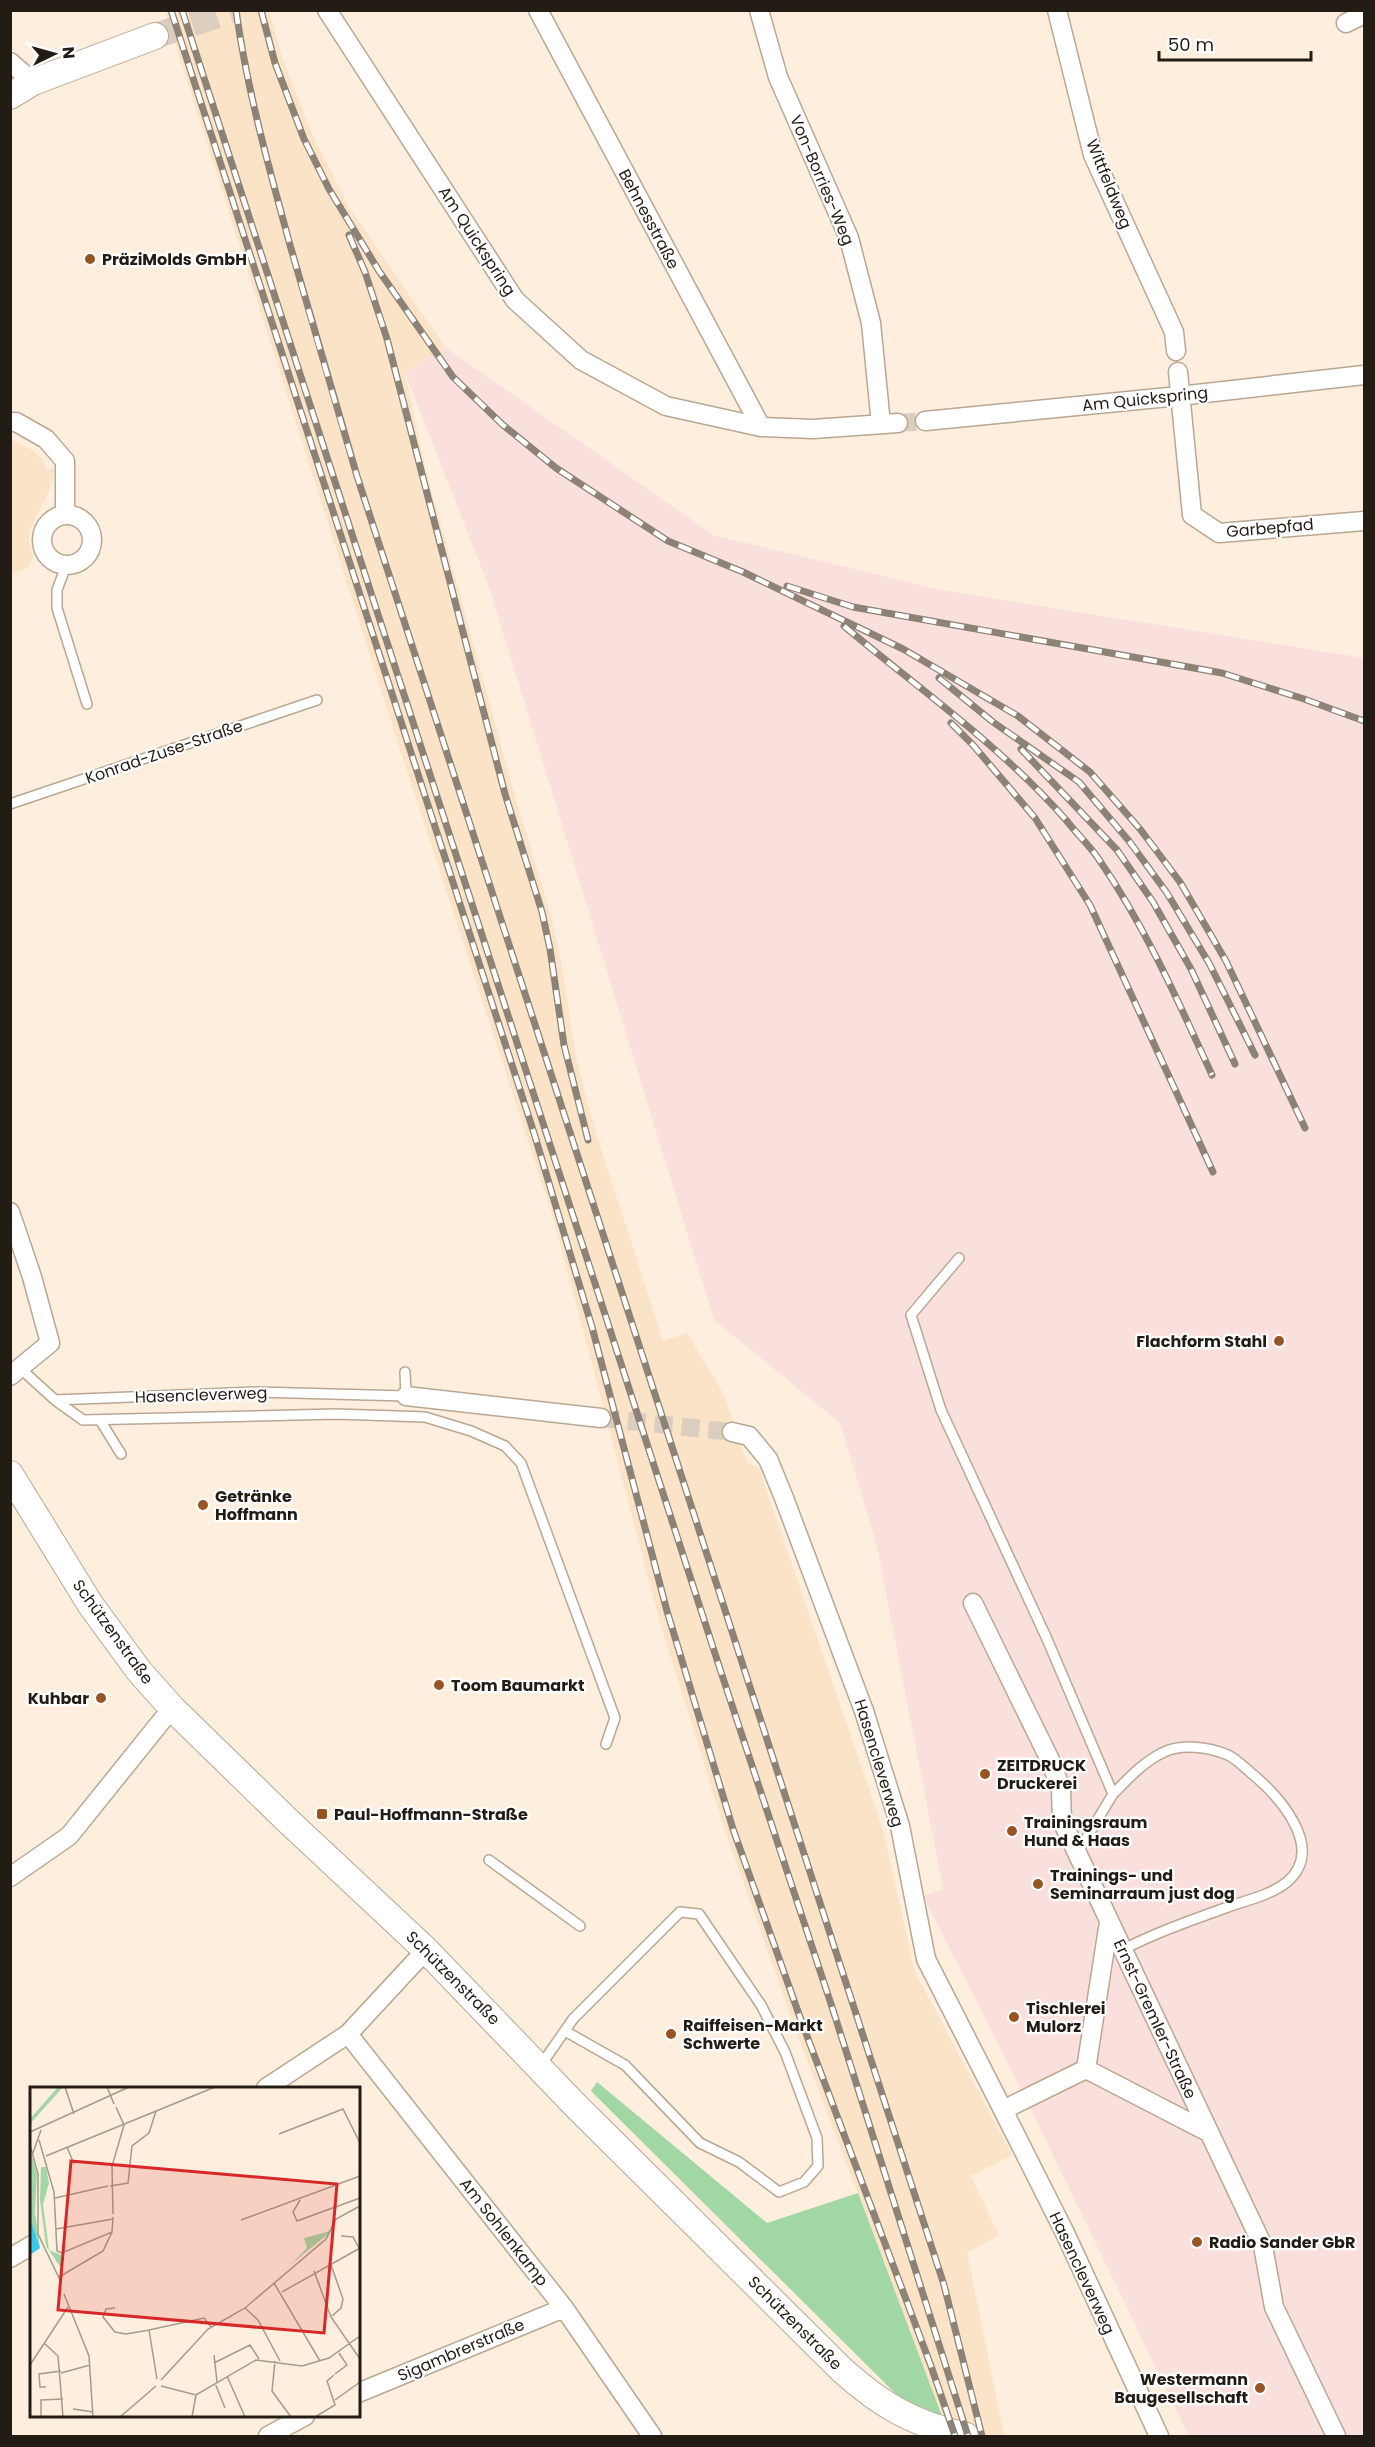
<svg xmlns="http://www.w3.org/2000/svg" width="1375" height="2447" font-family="Poppins,sans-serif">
	<rect width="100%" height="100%" fill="#fdeedd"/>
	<path fill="#fae0dd" d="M445 347 713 535 936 589 1364 658V2436H1189L1020 2087 923 1896 943 1889 877 1546 840 1423 714 1320 489 587 405 373Z"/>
	<path fill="#fae3c7" d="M165 11H269L283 60 313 136 349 207 445 347 405 373 425 467 514 793 550 912 561 961 576 1058 595 1130 663 1341 687 1333 724 1395 746 1461 759 1468 883 1830 915 1972 1012 2155 971 2176 999 2235 967 2253 1004 2436H949L794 2025 725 1831 659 1619 554 1220 403 759Z
		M10 439 32 450 42 459 47 470 53 468 54 475 50 489 29 532V542L33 557 28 568 11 574Z"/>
	<path fill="#a1d7a4" d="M597 2082 767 2223 858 2193 943 2419 900 2398 591 2091Z"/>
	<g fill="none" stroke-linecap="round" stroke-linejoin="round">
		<path stroke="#dccebf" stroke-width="18" stroke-dasharray="18 9" stroke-linecap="butt" d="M898 423 925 421
			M601 1418 732 1432"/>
		<path stroke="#dccebf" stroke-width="26" stroke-dasharray="26 13" stroke-linecap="butt" d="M155 36 233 10"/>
		<defs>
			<path id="lane" d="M66 566 57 590V608L87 704
				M10 804 317 700
				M959 1258 911 1315 941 1410 1047 1639 1113 1794 1078 1852
				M21 1369 55 1400 256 1392 406 1396 405 1372
				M55 1400 83 1420 336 1414 425 1417 471 1431 505 1446 521 1463 615 1718 606 1744
				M100 1420 121 1454
				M1113 1794C1128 1779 1142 1763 1162 1753 1182 1743 1208 1747 1228 1755 1236 1759 1243 1766 1250 1772 1278 1795 1327 1848 1287 1882 1271 1895 1247 1900 1228 1907 1192 1920 1157 1932 1122 1950
				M489 1860 580 1926
				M541 2065 573 2019 680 1912 699 1914 761 2005 785 2052 817 2138 818 2166 804 2182 779 2192 739 2162 700 2143 625 2065 565 2031"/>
			<path id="street" d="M327 10 515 300 581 360 666 406 761 427 813 429 898 423
				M538 10 761 427
				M759 10 778 77 849 238 871 323 881 424
				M1057 10 1093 155 1174 332 1176 351
				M1346 23 1364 14
				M10 62 33 82
				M1178 372 1192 515 1219 533 1364 521
				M925 421 1179 396 1364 375
				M10 422H16L46 439 65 461V515
				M42 540a25 25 0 1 1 50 0a25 25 0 1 1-50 0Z
				M10 1212 32 1277 50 1343 10 1376
				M406 1396 601 1418
				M732 1432 749 1436 768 1459 784 1498 864 1711 900 1826 926 1959 1003 2110
				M973 1603 1050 1760 1061 1789 1062 1821 1263 2246 1274 2307 1336 2436
				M10 1877 69 1836 172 1708
				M348 2034 564 2308 652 2436
				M1086 2069 1109 1922
				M266 2088 348 2034 426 1950
				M10 2258 32 2245
				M358 2393 564 2308
				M268 2436 305 2416
				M1159 2436 1065 2233 1003 2110 1086 2069 1208 2132"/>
			<path id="secondary" d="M10 96 33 82 155 36
				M10 1474 90 1604 139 1671 172 1708 287 1820 426 1950 577 2107 842 2370C882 2406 914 2424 966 2436"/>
		</defs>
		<use href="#lane" stroke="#b8a793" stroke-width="12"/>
		<use href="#street" stroke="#b8a793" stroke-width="21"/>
		<use href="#secondary" stroke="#b8a793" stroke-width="28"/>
		<use href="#lane" stroke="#fff" stroke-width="9"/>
		<use href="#street" stroke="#fff" stroke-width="18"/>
		<use href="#secondary" stroke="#fff" stroke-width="26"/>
		<defs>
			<path id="rail" d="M171 10 534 1133 592 1327 667 1611 733 1829 801 2020 931 2366 955 2436
				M182 10 721 1672 833 2010 968 2436
				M236 10C247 90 269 168 290 245 312 322 334 399 357 476L944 2285 982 2436
				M261 10 275 63 304 139 329 189 379 271 453 377 503 425 556 468 668 541 743 572 903 649 1018 716 1090 772 1140 829 1180 882 1226 961 1305 1128
				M349 235 365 272 387 339 505 794 542 912 550 949 564 1045 588 1140
				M787 586 853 607 1222 673 1304 699 1364 721
				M844 626C919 689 1001 746 1066 820 1076 833 1089 845 1098 858 1145 926 1178 1001 1212 1075
				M939 678 993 722 1079 782 1129 841 1167 893 1209 963 1255 1055
				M951 723 973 745 1035 818 1090 905 1213 1172
				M1021 749 1117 850 1153 902 1191 969 1235 1064"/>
		</defs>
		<use href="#rail" stroke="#8c8275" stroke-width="7"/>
		<use href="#rail" stroke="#fff" stroke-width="4.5" stroke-dasharray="14" stroke-linecap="butt"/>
	</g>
	<g fill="#975524" stroke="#fff" stroke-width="2">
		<circle cx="90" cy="259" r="6"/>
		<circle cx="1279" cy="1341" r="6"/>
		<circle cx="203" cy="1505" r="6"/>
		<circle cx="439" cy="1685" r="6"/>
		<circle cx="101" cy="1698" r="6"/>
		<circle cx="985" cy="1774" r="6"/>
		<rect x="316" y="1808" width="12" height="12" rx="3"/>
		<circle cx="1012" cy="1831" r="6"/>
		<circle cx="1038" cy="1884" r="6"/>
		<circle cx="1014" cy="2017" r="6"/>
		<circle cx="671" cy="2034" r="6"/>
		<circle cx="1197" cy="2242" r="6"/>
		<circle cx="1260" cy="2388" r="6"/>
	</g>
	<g text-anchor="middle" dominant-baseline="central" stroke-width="4.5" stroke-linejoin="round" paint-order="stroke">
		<g font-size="16" fill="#221c14" stroke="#fff">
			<text transform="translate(822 180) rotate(67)">Von-Borries-Weg</text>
			<text transform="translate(1109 184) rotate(68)">Wittfeldweg</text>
			<text transform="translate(649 219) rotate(62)">Behnesstraße</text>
			<text transform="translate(477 241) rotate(57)">Am Quickspring</text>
			<text transform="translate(1145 399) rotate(-6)">Am Quickspring</text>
			<text transform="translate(1270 528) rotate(-5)">Garbepfad</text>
			<text transform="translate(164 752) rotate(-19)">Konrad-Zuse-Straße</text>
			<text transform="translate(201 1395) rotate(-2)">Hasencleverweg</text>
			<text transform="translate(113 1632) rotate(54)">Schützenstraße</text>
			<text transform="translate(879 1763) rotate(73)">Hasencleverweg</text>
			<text transform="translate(453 1978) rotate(45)">Schützenstraße</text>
			<text transform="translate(1155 2019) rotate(65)">Ernst-Gremler-Straße</text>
			<text transform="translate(504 2232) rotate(52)">Am Sohlenkamp</text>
			<text transform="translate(1082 2273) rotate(65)">Hasencleverweg</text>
			<text transform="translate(795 2323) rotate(45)">Schützenstraße</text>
			<text transform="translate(461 2350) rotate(-23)">Sigambrerstraße</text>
		</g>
		<g font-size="16" font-weight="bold" fill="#221c14" stroke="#fff" text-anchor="start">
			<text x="102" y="259">PräziMolds GmbH</text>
			<text x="1267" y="1341" text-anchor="end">Flachform Stahl</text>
			<text x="215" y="1496">Getränke<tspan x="215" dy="18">Hoffmann</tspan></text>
			<text x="451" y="1685">Toom Baumarkt</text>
			<text x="89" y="1698" text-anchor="end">Kuhbar</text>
			<text x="997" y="1765">ZEITDRUCK<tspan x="997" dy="18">Druckerei</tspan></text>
			<text x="334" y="1814">Paul-Hoffmann-Straße</text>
			<text x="1024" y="1822">Trainingsraum<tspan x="1024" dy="18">Hund &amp; Haas</tspan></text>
			<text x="1050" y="1875">Trainings- und<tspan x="1050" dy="18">Seminarraum just dog</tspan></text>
			<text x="1026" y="2008">Tischlerei<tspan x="1026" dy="18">Mulorz</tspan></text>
			<text x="683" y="2025">Raiffeisen-Markt<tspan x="683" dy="18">Schwerte</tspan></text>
			<text x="1209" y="2242">Radio Sander GbR</text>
			<text x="1248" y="2379" text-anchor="end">Westermann<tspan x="1248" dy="18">Baugesellschaft</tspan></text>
		</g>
	</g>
	<g transform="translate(30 2087)">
		<rect width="330" height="330" fill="#fdeedd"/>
		<path d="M28 0H33L0 37V32ZM0 62 7 87 5 125 10 161 0 130ZM11 80H16L19 96 13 117 19 163 31 168V181L16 159 10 113ZM300 144 297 148 260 178 277 161 274 151Z" fill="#a1d7a4"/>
		<path d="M0 130 10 161 0 168Z" fill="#35c9f0"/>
		<path fill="none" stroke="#a59a8d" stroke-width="1.5" d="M35 0 44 27M77 0 84 17M0 45 99 0M249 47 313 22 330 56M9 53 24 105 27 164 32 166 82 145M0 58 8 87V147L30 193M37 60 44 77M3 66 11 43M16 69 185 0M80 99 98 96 102 59 119 46 126 24M25 111 78 99M270 113 263 125 267 134 330 111M83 127 82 79 94 38 86 20M211 133 330 89M26 142 83 132M311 149 323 150 329 161M300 175 313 212 311 221 302 229M284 184 301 230 330 272M29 190 73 164 82 145 83 130M244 196 290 274M252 205 330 161M34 207 59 269 63 330M85 221 76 222 73 230 85 245 96 247 119 243 127 292M215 221 228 233 250 274M119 243 174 231 181 240M14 256 28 269 33 330M184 268 187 295M245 274 242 304 261 330M184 276 220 258 229 272M0 278 38 220M31 286 60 278M305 287 317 278 309 266M197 289 215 330M131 293 178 242 215 221 296 152 306 132 330 119M185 296 195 321M131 299 166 308 226 273 272 279 299 271 330 249M16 300H10L9 287 31 284M305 313 330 295M43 322 63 325M11 330V313L33 312M90 330 126 299M162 330 166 308M285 330 305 318 297 294 304 288"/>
		<path fill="#d62828" fill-opacity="0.15" stroke="#d62828" stroke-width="3" d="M41 74 307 97 294 246 28 223Z"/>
		<rect width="330" height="330" fill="none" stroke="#221c14" stroke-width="3"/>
	</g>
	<rect width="1375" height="2447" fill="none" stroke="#221c14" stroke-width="24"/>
	<g transform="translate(54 54) rotate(85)" stroke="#ffffff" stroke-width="4.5" paint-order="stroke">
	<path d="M0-4.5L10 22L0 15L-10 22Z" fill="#221c14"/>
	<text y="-9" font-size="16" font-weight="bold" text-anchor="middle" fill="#221c14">N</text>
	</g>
	<path d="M1159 51v9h152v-9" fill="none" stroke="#221c14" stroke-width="3"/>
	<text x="1168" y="51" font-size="18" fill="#221c14" stroke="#ffffff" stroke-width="4.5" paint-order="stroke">50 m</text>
</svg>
